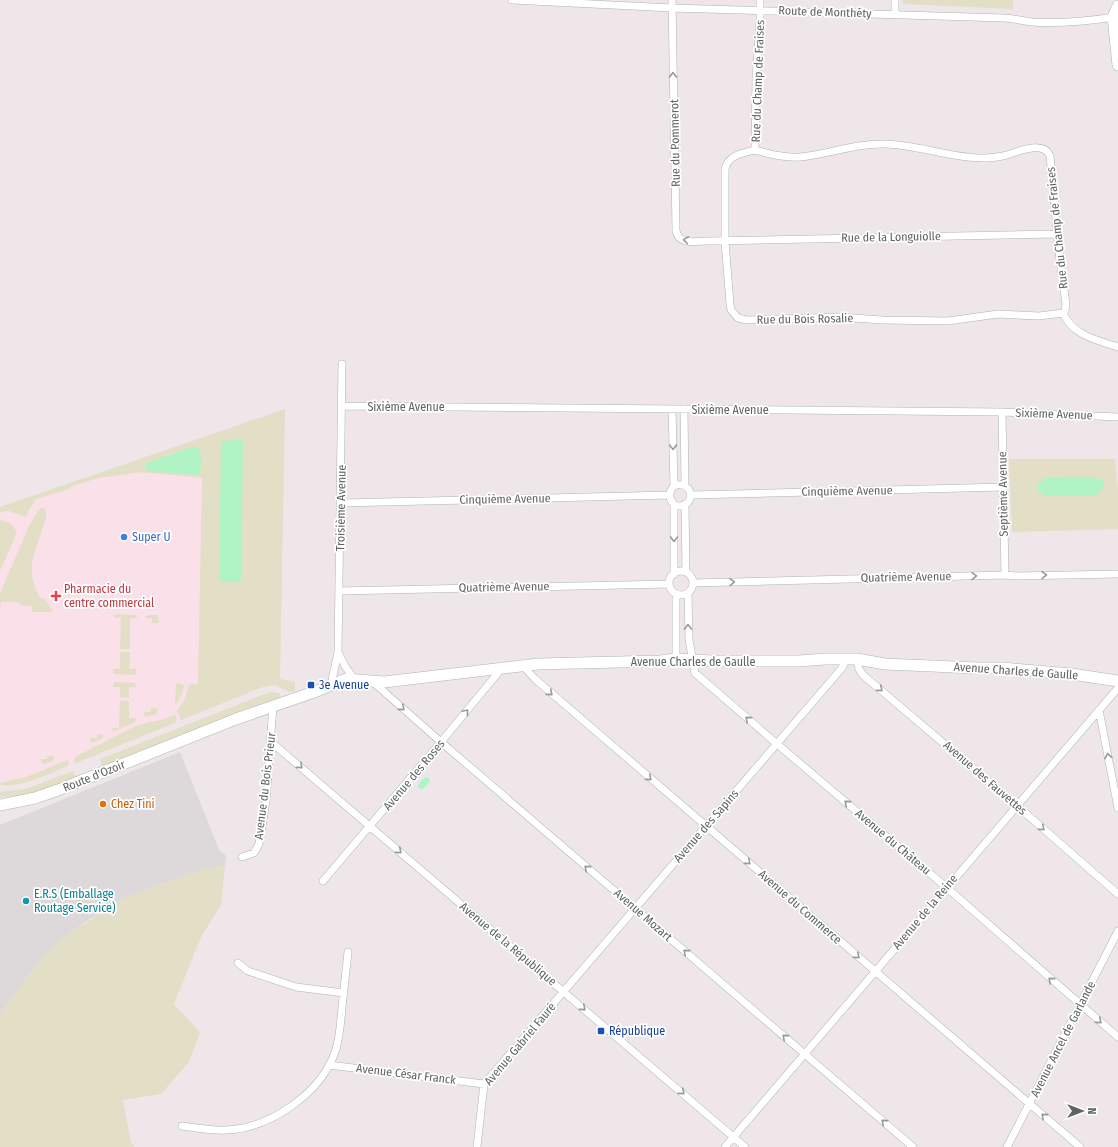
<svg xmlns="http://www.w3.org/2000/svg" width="1118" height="1147" font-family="'Fira Sans Condensed',sans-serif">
	<rect width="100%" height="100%" fill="#eee6e9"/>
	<path fill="#fae0e9" d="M285 409 275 685 263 687 31 781 9 785H0V507Z"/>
	<path fill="#ddd8da" d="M180 752 219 850 226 856 225 865 188 874 134 894 124 898 85 922 51 948 33 969 0 1014V825Z"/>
	<path fill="#e2dfc6" d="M903 0H1013V9L903 4Z
		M285 409 280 679 295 682V691L289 692 275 685 263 687 181 720 177 711 185 699 189 685 191 684H198L202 478 142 472 98 478 70 487V489L36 499 25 517 9 511 0 512V507Z
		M1009 459H1115L1118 490V529L1012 532Z
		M41 508H44L46 510V517C38 549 22 565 40 598L45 599 53 612H32V606L20 605V602H1L0 611V594L5 582 28 528 37 512Z
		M0 520 10 523 17 532 0 571Z
		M116 614 135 615 138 618H130V649H120L121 618H114Z
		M148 615H158L159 623H152V618H145Z
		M120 652H130L129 669H137L135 675 113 674V669H120Z
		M115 682 135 683 136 687H129V698L120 697V687H113V684Z
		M176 684H182L184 687 180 698 175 706Z
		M270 692 279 693 282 698 102 768 100 759Z
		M120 701H129V718H136V720L133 723 113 732 112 728H119Z
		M151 708H158L157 714 145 717 144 712H150Z
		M175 714 177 720 175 723 76 763 74 762 75 757C96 747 117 734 139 725 150 721 165 721 175 714Z
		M97 734 104 735V736L101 739 91 743 90 738H97Z
		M47 756H54V760L44 764H42L40 759H47Z
		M67 760 69 761V764L67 766C48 774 21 788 0 785V783L26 777Z
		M73 771 76 778 26 795 0 797V792L26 789Z
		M225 865 221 905 201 937 174 1004 200 1032 189 1062 161 1094 123 1100 131 1143 135 1147H0V1014L33 969 51 948 70 933 124 898 188 874Z"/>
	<path fill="#b0f4c6" d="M243 439 241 582H219L221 441Z
		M193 447 198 448C202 454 203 470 197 475L149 471 146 469V464L149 462Z
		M1098 477V480H1102L1104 485 1103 489 1098 491V495L1043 496V493L1039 492 1037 489 1038 483 1043 481V478Z
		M425 777 429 778 430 781 422 790 417 786Z"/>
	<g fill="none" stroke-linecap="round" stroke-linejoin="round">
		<defs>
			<path id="minor" d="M512 0 672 8 1004 18C1013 18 1022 21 1032 22 1060 24 1088 21 1116 17
				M672 0 676 230C678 246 697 241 709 241L1058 234
				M760 0V21L756 78 755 150C770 154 784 158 800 157 829 154 857 143 886 144 919 145 954 159 985 158 991 158 997 157 1003 156 1015 153 1044 139 1050 156L1060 261 1066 304 1065 311 1063 313C1073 336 1097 340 1118 347
				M895 14V0
				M755 150C743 153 728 155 725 169V241L730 304 731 310 738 318 747 320 838 317 883 320 948 321 998 314 1039 316 1063 313
				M342 406 1002 412 1118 417
				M672 409 674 486C665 494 672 510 684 505 697 499 689 480 674 486
				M684 409 685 485
				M1002 412 1005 575
				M691 495 1003 487
				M341 503 669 495
				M685 504 686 572
				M669 583a12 12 0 1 1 24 0a12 12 0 1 1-24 0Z
				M674 574V504
				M693 583 1005 575 1017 576 1118 574
				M339 591 669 584
				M688 593 689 640 695 673 777 744 946 887 1118 1037
				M338 652 345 666 354 679
				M676 659V594
				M857 659 859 669 863 675 1014 803 1118 894
				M523 666 535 679 1080 1147
				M373 682 441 742 913 1147
				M331 685 338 652 342 364
				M1099 710 1118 808
				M270 741 745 1147
				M242 857 254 853 259 844 266 801 273 706
				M323 881 441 742 502 668
				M238 963 248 971 296 987 344 993
				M329 1065 484 1084
				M182 1126C197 1128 212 1131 227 1130 271 1128 323 1092 336 1049 340 1035 341 1021 342 1007 344 988 346 970 348 952
				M477 1147 484 1084 842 668 846 659
				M725 1147 1118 688
				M1007 1147 1118 931"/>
			<path id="secondary" d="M1118 6 1113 17 1118 65
				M0 805 35 798 58 790 236 719 317 691 346 679 384 682 538 664 660 661 676 659 712 661H799L825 659H857L885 664 978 668H1003L1035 671 1072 674 1118 681"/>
		</defs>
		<use href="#minor" stroke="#afb4b2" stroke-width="8"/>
		<use href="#secondary" stroke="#aeb5b2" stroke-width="12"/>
		<use href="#minor" stroke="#fff" stroke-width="7"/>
		<use href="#secondary" stroke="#fff" stroke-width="11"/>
	</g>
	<defs><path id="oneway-chevron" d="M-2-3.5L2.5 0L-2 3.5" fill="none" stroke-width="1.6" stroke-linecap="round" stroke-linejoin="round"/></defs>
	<g stroke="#969b98">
		<use href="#oneway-chevron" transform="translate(673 75) rotate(-91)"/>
		<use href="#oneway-chevron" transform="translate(686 240) rotate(-172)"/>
		<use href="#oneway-chevron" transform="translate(673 447) rotate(89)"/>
		<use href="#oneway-chevron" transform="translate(674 539) rotate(91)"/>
		<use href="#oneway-chevron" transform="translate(1044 575) rotate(-1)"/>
		<use href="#oneway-chevron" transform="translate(974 576) rotate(-1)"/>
		<use href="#oneway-chevron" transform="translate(732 582) rotate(-1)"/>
		<use href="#oneway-chevron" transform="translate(688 627) rotate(-91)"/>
		<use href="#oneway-chevron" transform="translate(880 689) rotate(40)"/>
		<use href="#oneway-chevron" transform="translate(550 693) rotate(41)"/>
		<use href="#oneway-chevron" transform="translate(402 708) rotate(41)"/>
		<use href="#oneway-chevron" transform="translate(466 712) rotate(-50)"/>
		<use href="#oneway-chevron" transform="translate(748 719) rotate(-139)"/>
		<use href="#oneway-chevron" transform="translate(1108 756) rotate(-101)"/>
		<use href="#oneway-chevron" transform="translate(300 766) rotate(41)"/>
		<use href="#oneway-chevron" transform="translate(649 778) rotate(41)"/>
		<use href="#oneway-chevron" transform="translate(847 803) rotate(-140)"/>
		<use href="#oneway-chevron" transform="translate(1042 828) rotate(41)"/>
		<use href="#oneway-chevron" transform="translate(399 851) rotate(40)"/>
		<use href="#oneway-chevron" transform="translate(748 862) rotate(41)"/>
		<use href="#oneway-chevron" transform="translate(587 868) rotate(-139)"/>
		<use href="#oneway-chevron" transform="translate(686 952) rotate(-139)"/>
		<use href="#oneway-chevron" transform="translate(857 956) rotate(41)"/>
		<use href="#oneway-chevron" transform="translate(1051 980) rotate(-139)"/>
		<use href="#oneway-chevron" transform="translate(583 1008) rotate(41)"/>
		<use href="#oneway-chevron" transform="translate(1099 1021) rotate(40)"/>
		<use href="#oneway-chevron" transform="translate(785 1037) rotate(-139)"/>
		<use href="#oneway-chevron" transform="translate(682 1092) rotate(41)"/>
		<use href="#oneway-chevron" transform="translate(1044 1116) rotate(-139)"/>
		<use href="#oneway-chevron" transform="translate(884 1122) rotate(-139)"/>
	</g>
	<circle fill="#3f7fe0" stroke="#fff" stroke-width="1.5" cx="124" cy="537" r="4"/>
	<path fill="#e0444e" stroke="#fff" stroke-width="1.5" d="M54 590h4v4h4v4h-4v4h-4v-4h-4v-4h4z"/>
	<g fill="#1a4fb4" stroke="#fff" stroke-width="1.5">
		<rect x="307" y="681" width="8" height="8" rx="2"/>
		<rect x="597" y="1027" width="8" height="8" rx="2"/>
	</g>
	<circle fill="#e8710a" stroke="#fff" stroke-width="1.5" cx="103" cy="804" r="4"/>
	<circle fill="#0f9aa8" stroke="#fff" stroke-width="1.5" cx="26" cy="901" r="4"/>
	<g text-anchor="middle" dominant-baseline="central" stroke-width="3.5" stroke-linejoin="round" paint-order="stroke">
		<g font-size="12" fill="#5e6561" stroke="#fff">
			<text transform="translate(825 12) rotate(2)">Route de Monthéty</text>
			<text transform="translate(758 81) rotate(-88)">Rue du Champ de Fraises</text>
			<text transform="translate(675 143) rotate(-91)">Rue du Pommerot</text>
			<text transform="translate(1057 228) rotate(-96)">Rue du Champ de Fraises</text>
			<text transform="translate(891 237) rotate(-1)">Rue de la Longuiolle</text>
			<text transform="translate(805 319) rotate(-1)">Rue du Bois Rosalie</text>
			<text x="406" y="407">Sixième Avenue</text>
			<text x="730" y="410">Sixième Avenue</text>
			<text transform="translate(1054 414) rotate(2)">Sixième Avenue</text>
			<text transform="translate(847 491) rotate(-1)">Cinquième Avenue</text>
			<text transform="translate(1003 494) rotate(-91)">Septième Avenue</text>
			<text transform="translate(505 499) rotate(-1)">Cinquième Avenue</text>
			<text transform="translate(341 508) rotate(-89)">Troisième Avenue</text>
			<text transform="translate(906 577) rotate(-1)">Quatrième Avenue</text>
			<text transform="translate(504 587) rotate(-1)">Quatrième Avenue</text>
			<text x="693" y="662">Avenue Charles de Gaulle</text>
			<text transform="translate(1016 671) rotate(4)">Avenue Charles de Gaulle</text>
			<text transform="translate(414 775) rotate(-50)">Avenue des Roses</text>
			<text transform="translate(94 776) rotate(-22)">Route d'Ozoir</text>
			<text transform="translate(985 778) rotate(41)">Avenue des Fauvettes</text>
			<text transform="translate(265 786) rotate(-83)">Avenue du Bois Prieur</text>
			<text transform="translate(706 826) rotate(-49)">Avenue des Sapins</text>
			<text transform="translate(893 842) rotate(40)">Avenue du Château</text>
			<text transform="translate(800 907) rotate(41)">Avenue du Commerce</text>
			<text transform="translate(925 912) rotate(-50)">Avenue de la Reine</text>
			<text transform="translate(643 915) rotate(41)">Avenue Mozart</text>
			<text transform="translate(508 944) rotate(40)">Avenue de la République</text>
			<text transform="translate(1063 1039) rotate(-63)">Avenue Ancel de Garlande</text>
			<text transform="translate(520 1044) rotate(-50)">Avenue Gabriel Fauré</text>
			<text transform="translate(406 1074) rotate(7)">Avenue César Franck</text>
		</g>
		<g font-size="12" fill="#366cbe" stroke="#fff" text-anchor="start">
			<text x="132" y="537">Super U</text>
		</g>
		<g font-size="12" fill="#be3a42" stroke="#fff" text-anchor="start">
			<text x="64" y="589">Pharmacie du<tspan x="64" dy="14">centre commercial</tspan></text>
		</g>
		<g font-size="12" fill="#164399" stroke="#fff" text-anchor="start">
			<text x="319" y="685">3e Avenue</text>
			<text x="609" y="1031">République</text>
		</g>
		<g font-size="12" fill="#c56008" stroke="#fff" text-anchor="start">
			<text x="111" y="804">Chez Tini</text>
		</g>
		<g font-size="12" fill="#0d838f" stroke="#fff" text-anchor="start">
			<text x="34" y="894">E.R.S (Emballage<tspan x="34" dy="14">Routage Service)</tspan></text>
		</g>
	</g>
	<g transform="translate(1082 1111) rotate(90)" stroke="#ffffff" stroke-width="3" paint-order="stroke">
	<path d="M0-3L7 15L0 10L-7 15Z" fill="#5e6561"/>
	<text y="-6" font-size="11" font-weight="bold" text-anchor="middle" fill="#5e6561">N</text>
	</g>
</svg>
